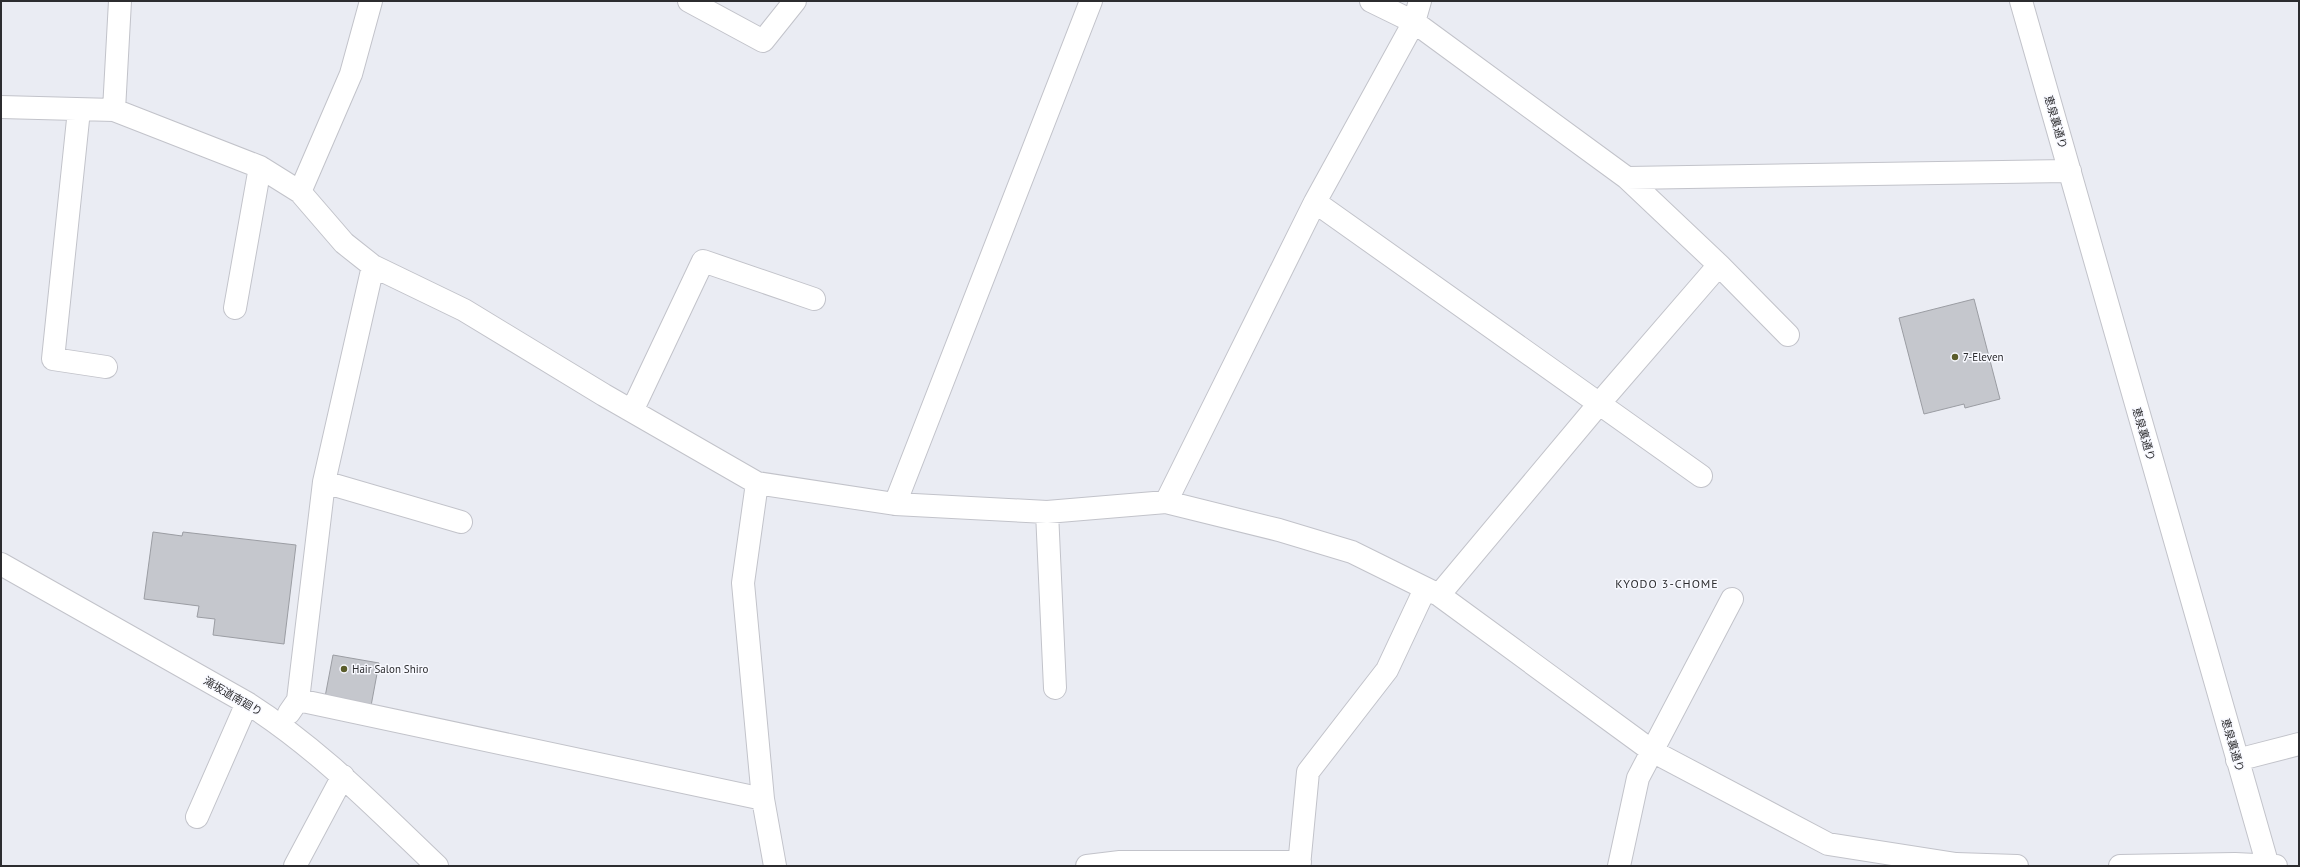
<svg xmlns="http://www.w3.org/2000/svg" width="2300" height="867" font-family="'PT Sans','Noto Sans JP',sans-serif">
	<rect width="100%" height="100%" fill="#eaecf3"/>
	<path fill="#c5c7cd" stroke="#9b9da3" d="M1974 299 2000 399 1965 408 1964 404 1924 414 1899 318Z
		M153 532 182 536 183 532 296 545 284 644 213 635 215 619 197 617 199 606 144 599Z
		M333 655 379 663 371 706 325 697Z"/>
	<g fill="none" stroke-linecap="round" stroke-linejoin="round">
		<defs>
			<path id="minor" d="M689 1 763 41 795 1
				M1371 1 1414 22 1627 178 1719 265 1788 335
				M2021 1 2268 866
				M1 107 114 110 260 167 300 192 344 243 373 266 464 310 604 395 757 483 895 504 1047 512 1166 502 1279 530 1352 552 1439 595 1652 751 1828 844 1956 864 2017 866
				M79 110 53 359 106 367
				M114 110 120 1
				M1627 178 2070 171
				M300 192 351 74 371 1
				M1315 202 1701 476
				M235 308 260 167
				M632 411 703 261 814 299
				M324 482 461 522
				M757 483 743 583 763 799 775 866
				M1166 502 1315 202 1414 22 1420 1
				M895 504 1091 1
				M1047 512 1055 688
				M1 564 247 703C318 748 376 808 437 866
				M1439 595 1598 405 1719 265
				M298 700 763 799
				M289 713 298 700 324 482 373 266
				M2237 760 2299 744
				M197 817 247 703
				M295 866 343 776
				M1087 866 1120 862H1300
				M1299 866 1308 772 1387 670 1425 589
				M1619 866 1638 778 1732 599
				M2120 866 2235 864 2276 866"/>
		</defs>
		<use href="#minor" stroke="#c2c3ca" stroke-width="24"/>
		<use href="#minor" stroke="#fff" stroke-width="22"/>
	</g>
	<g fill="#5a5c2a" stroke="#f8f9ff" stroke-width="1.5">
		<circle cx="1955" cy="357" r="4"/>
		<circle cx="344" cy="669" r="4"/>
	</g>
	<g text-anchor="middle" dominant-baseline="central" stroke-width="3" stroke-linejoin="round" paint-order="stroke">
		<g font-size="11" fill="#2c2c2f" stroke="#f8f9ff">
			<text transform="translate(2056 122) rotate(74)">恵泉裏通り</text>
			<text transform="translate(2144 434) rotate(74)">恵泉裏通り</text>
			<text transform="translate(233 696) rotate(30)">滝坂道南廻り</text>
			<text transform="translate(2233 745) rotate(74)">恵泉裏通り</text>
		</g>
		<g font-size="11" fill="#2c2c2f" stroke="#f8f9ff" text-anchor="start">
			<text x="1963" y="357">7-Eleven</text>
			<text x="352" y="669">Hair Salon Shiro</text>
		</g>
		<g font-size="12" letter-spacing="1" fill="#2c2c2f" stroke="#f8f9ff">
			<text x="1667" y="583">KYODO 3-CHOME</text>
		</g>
	</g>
	<rect width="2300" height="867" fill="none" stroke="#2c2c2f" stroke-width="4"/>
</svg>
